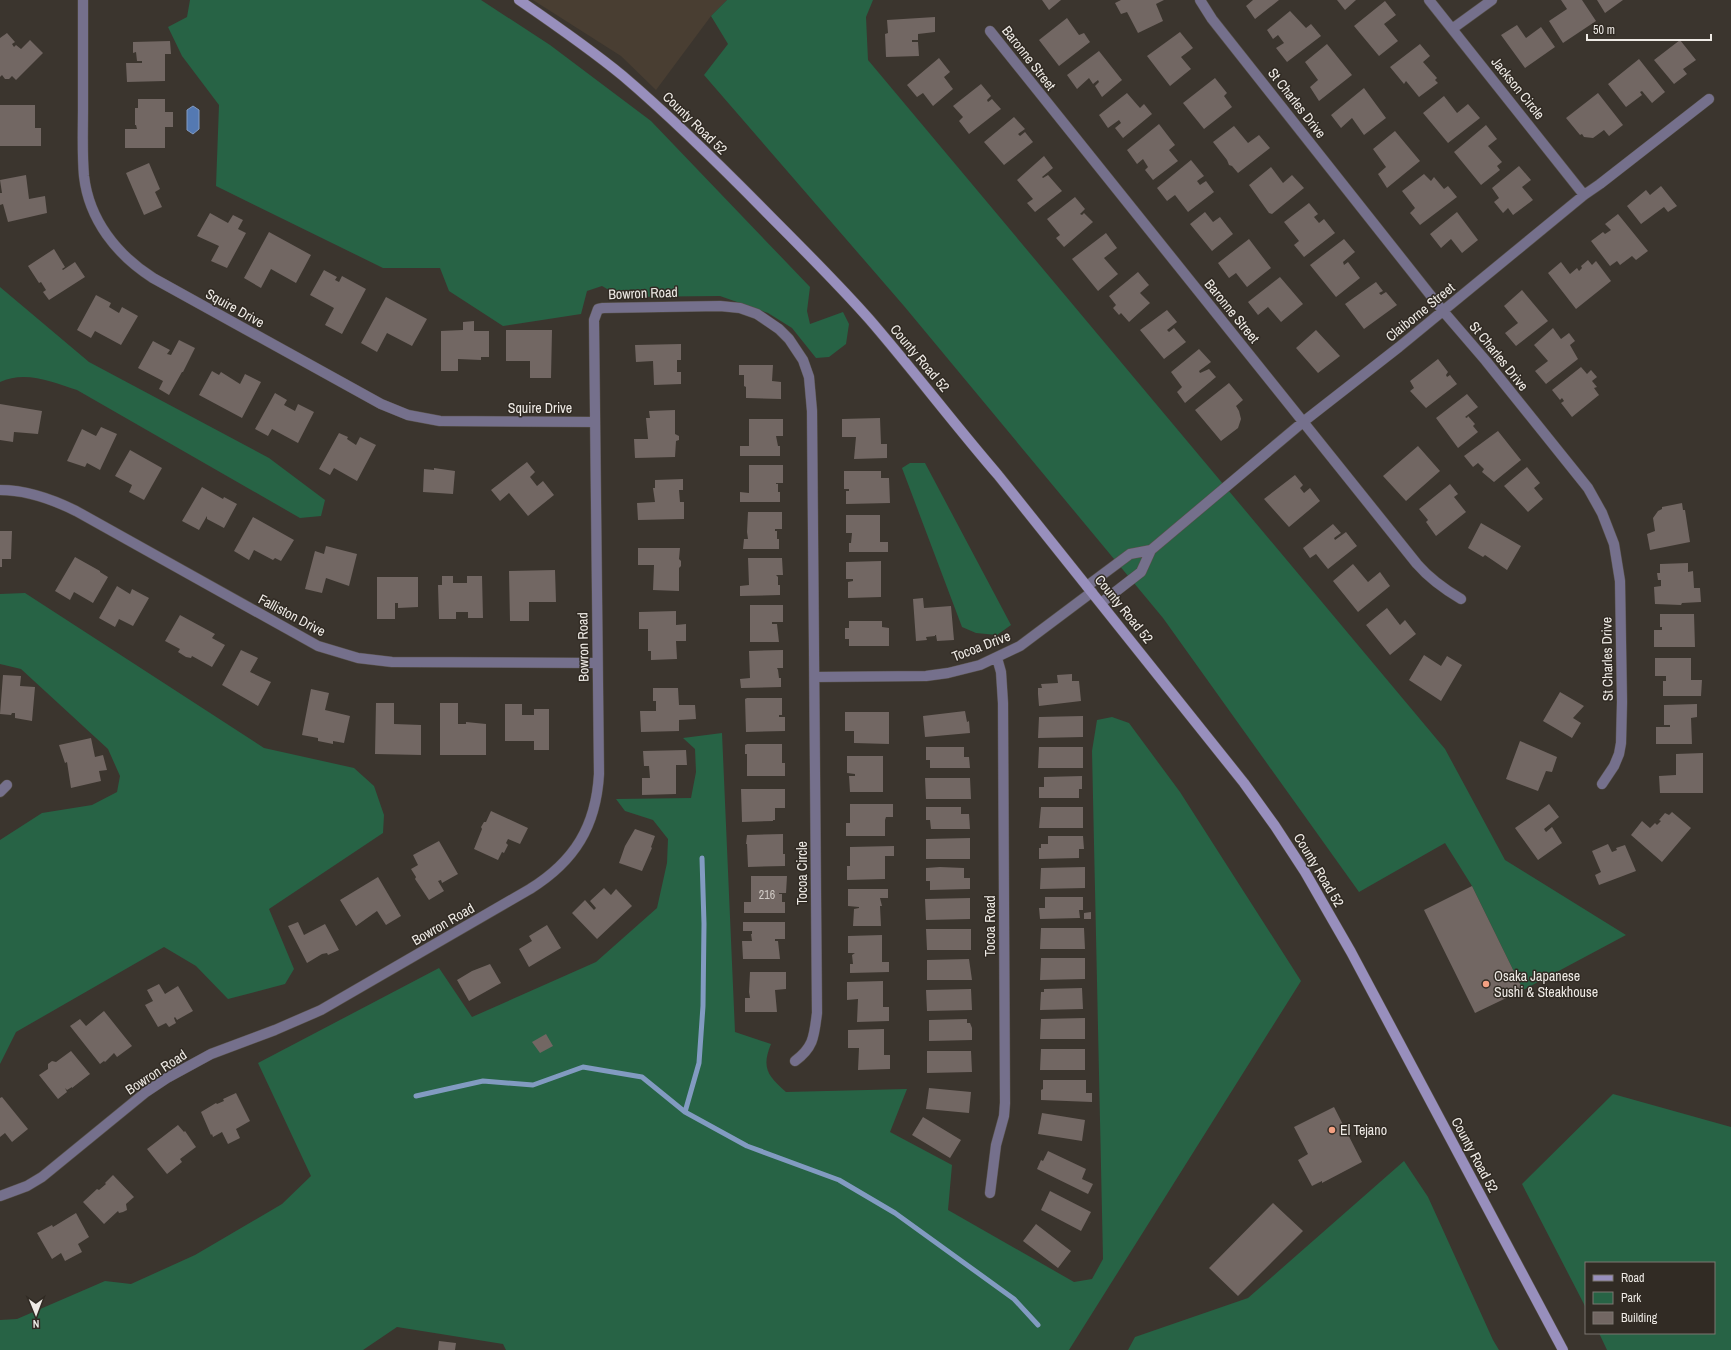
<svg xmlns="http://www.w3.org/2000/svg" width="1731" height="1350" font-family="'Archivo Narrow',sans-serif">
	<rect width="100%" height="100%" fill="#3b352e"/>
	<path fill="#493e32" d="M533 0H727L711 16 656 90 621 56Z"/>
	<path fill="#276345" d="M190 0H481L550 45 651 121 810 287 807 311 810 324 843 312 849 324 846 344 829 357 816 358 792 328 768 313 720 296 621 297 602 286 587 291 581 314 503 326 449 291 440 268H383L216 186 219 105 182 56 168 27 187 17Z
		M727 0H873L866 17 868 60 1445 749 1505 860 1626 935 1523 990 1472 886 1445 843 1359 892 1163 618 904 306 704 75 728 44 711 16Z
		M0 287 89 362 269 458 325 500 321 516 300 518 77 390C53 382 25 370 0 382Z
		M910 463H925L1011 625 997 635 976 633 962 627 902 468Z
		M25 593 264 748 354 768 374 786 384 815 383 833 269 909 294 969 285 984 228 999 196 966 164 947 16 1032 0 1064V840L42 813 92 805 117 792 120 776 108 749 21 669 0 664V594Z
		M1112 717 1129 723 1180 792 1301 981 1069 1350H506L503 1344 397 1327 363 1350H0V1320L17 1319 105 1281 131 1284 195 1255 282 1204 311 1176 258 1063 439 968 472 1017 596 962 657 908 667 863 668 839 653 820 625 811 616 799 691 798 696 772 695 749 683 738 722 733 735 1032 771 1044C761 1068 768 1076 786 1092L907 1089 890 1132 952 1165 948 1210 1074 1282 1092 1279 1103 1259 1092 751 1097 720Z
		M1613 1094 1731 1127V1350H1607L1599 1333H1714V1263H1586V1308L1522 1184Z
		M1404 1161 1428 1197 1493 1340 1499 1350H1128L1135 1337 1248 1298Z"/>
	<path fill="#5479b2" stroke="#829bc1" d="M193 106 199 110V129L193 134 187 130V110Z"/>
	<g fill="none" stroke-linecap="round" stroke-linejoin="round">
		<path stroke="#829bc1" stroke-width="5" d="M416 1096 483 1081 533 1085 583 1067 642 1077 685 1112 747 1146 839 1180 895 1213 1014 1299 1038 1325
			M685 1112 699 1063 703 1006 704 924 702 858"/>
	</g>
	<path fill="#726763" d="M1042 0H1061L1049 10Z
		M1121 0H1164L1156 4 1163 21 1138 33 1127 12 1121 14 1115 3Z
		M1253 0H1279L1255 19 1246 6Z
		M1337 0H1356L1345 10Z
		M1561 0H1582L1596 21 1563 43 1549 21 1567 9Z
		M1597 0H1623L1605 13Z
		M1385 1 1396 15 1384 24 1398 41 1379 56 1354 26Z
		M1290 11 1306 28 1311 24 1321 36 1287 62 1276 48 1284 43 1278 35 1273 39 1267 30Z
		M935 17V32L918 34V40H912V42H918L919 56 886 57 885 34 888 33 887 20Z
		M1067 18 1079 35 1084 33 1090 42 1059 66 1039 40Z
		M1517 25 1526 38 1541 27 1555 47 1525 68 1501 35Z
		M1180 32 1193 48 1181 57 1191 69 1170 86 1147 56Z
		M7 33 15 42 12 44 14 47 16 45 21 49 30 40 43 53 16 80 12 76 9 79H5L2 75 0 77V38Z
		M1680 40 1696 60 1683 69 1687 74 1674 84 1654 60Z
		M170 41 171 54H165V81L127 82 126 63H142V61H137L136 52 133 53V42Z
		M1327 44 1352 75 1319 101 1310 87 1318 80 1305 62Z
		M1420 44 1430 56 1423 62 1437 78 1435 80 1438 83 1419 97 1406 81 1404 84 1390 67Z
		M1099 51 1122 80 1102 97 1095 86 1099 82 1098 80 1093 84 1089 78 1077 89 1067 75Z
		M939 58 950 72 944 77 953 89 933 106 923 93 917 97 907 85Z
		M1639 59 1665 92 1652 103 1642 91 1640 92 1642 95 1626 107 1608 84Z
		M1215 78 1227 93 1224 96 1232 107 1204 129 1183 103Z
		M981 84 991 96 987 100 988 102 992 99 1001 109 969 134 959 121 963 117 953 106Z
		M1364 88 1386 118 1364 135 1352 118 1341 128 1331 115Z
		M1127 93 1140 108 1144 104 1152 114 1123 138 1115 128 1121 123 1119 120 1108 128 1099 115Z
		M1598 93 1623 125 1609 136 1604 130 1593 138 1584 137 1582 134 1580 135 1566 118Z
		M1444 96 1457 113 1468 104 1480 118 1448 143 1423 113Z
		M138 99H165V112H173V127H165V148H125V129H137L136 125H135V108H138Z
		M0 105H35V128H41V146H0Z
		M1014 117 1025 129 1018 134 1020 136 1025 132 1033 142 1004 165 984 142Z
		M1159 124 1175 145 1169 150 1178 161 1153 180 1145 170 1148 167 1143 159 1137 164 1127 150Z
		M1486 125 1497 139 1488 146 1502 162 1497 166 1500 170 1481 185 1454 152Z
		M1234 126 1248 143 1259 135 1270 148 1238 173 1232 166 1229 165 1227 160 1213 142Z
		M1395 131 1420 161 1387 188 1378 174 1386 167 1373 149Z
		M1044 156 1053 168 1042 177 1043 178 1048 175 1062 191 1035 212 1027 203 1033 199 1017 180Z
		M1191 160 1204 176 1197 181 1200 185 1206 181 1214 192 1188 212 1175 195 1167 201 1157 188Z
		M149 163 160 189 155 192 162 207 144 215 126 173Z
		M1519 166 1531 180 1522 187 1533 200 1513 215 1508 208 1503 213 1494 202 1499 198 1492 188Z
		M1271 167 1283 183 1292 175 1304 188 1272 214 1269 213 1249 185Z
		M1424 174 1431 181 1434 177 1444 189 1448 186 1457 197 1420 225 1410 213 1415 208 1402 191Z
		M26 175 29 199 45 196 47 213 8 222 3 204 0 205V193H2L0 180Z
		M1661 186 1677 206 1668 212 1664 207 1641 224 1627 206 1646 190 1650 195Z
		M1075 197 1085 209 1080 214 1082 215 1084 213 1093 222 1064 247 1056 238 1060 235 1047 219Z
		M1309 203 1318 214 1314 217 1319 223 1324 219 1335 233 1304 257 1294 245 1299 241 1284 222Z
		M1205 212 1213 222 1220 217 1233 234 1212 251 1190 224Z
		M1457 212 1478 240 1462 253 1451 239 1441 248 1430 234Z
		M210 213 228 223 233 215 243 220 238 229 246 233 227 268 211 261 219 246 197 236Z
		M1618 214 1648 251 1636 260 1632 256 1620 265 1617 261 1610 266 1591 241 1603 232 1605 234 1611 230 1605 224Z
		M269 232 311 255 296 283 271 269 261 288 244 278Z
		M1106 233 1117 248 1104 258 1118 274 1098 291 1072 259Z
		M1249 239 1271 268 1247 287 1236 273 1229 278 1218 263Z
		M1344 239 1355 252 1343 262 1344 265 1348 262 1360 278 1336 297 1310 265Z
		M54 249 65 267 62 269 63 270 75 262 85 277 49 300 43 292 46 290 41 282 39 283 28 266Z
		M1588 260 1592 265 1596 261 1611 281 1576 309 1548 273 1561 262 1570 274 1577 268 1579 271 1582 268 1581 266Z
		M324 270 337 277 335 280 339 282 342 276 366 289 342 334 325 325 334 308 310 295Z
		M1138 272 1149 285 1140 293 1150 303 1129 322 1121 313 1119 315 1113 308 1116 305 1109 296Z
		M1280 277 1303 304 1281 322 1268 307 1258 315 1248 302Z
		M1376 282 1383 291 1379 293 1381 295 1386 292 1397 305 1364 329 1345 304Z
		M1522 290 1548 321 1516 346 1505 333 1518 323 1504 306Z
		M96 295 111 303 109 307 119 313 122 307 138 316 121 345 95 331 91 338 77 330Z
		M386 297 427 319 412 346 387 333 377 352 361 343Z
		M1167 310 1177 322 1167 330 1169 332 1174 328 1186 342 1164 359 1140 330Z
		M474 321V331H489V357H481V360L458 359V371H441V331L463 330V322Z
		M1553 328 1561 339 1569 333 1575 341 1570 345 1578 359 1546 384 1535 371 1548 361 1534 345Z
		M506 330H552L551 378H530V361H506Z
		M1316 330 1340 356 1318 373 1296 348Z
		M179 340 195 348 183 372H182L169 395 159 389 163 381 138 368 153 341 170 350 167 354 171 355Z
		M681 344V360H677V372H681V384L654 385 653 361 636 362 635 345Z
		M1199 349 1211 362 1199 371 1200 373 1209 369 1216 377 1185 403 1177 392 1182 387 1171 372Z
		M1438 359 1448 372 1446 375 1447 377 1450 375 1457 384 1426 408 1410 391 1414 388 1410 381Z
		M739 365H773L772 381 781 382V399L746 398V387L744 386V375H739Z
		M1581 367 1587 374 1591 370 1597 377 1592 381 1597 387 1594 388 1599 395 1572 417 1561 403 1564 401 1562 398 1560 400 1552 390Z
		M212 371 219 375 221 372 240 384 245 374 261 382 242 418 199 395Z
		M1229 383 1243 400 1236 406 1239 411 1241 419 1238 428 1221 441 1195 410Z
		M275 393 287 400 284 405 295 411 298 404 314 412 298 443 272 429 268 436 255 429Z
		M1467 394 1478 407 1465 417 1467 418 1468 416 1475 424 1473 426 1478 432 1458 448 1436 418Z
		M0 404 42 411 38 434 14 432 13 442 0 440Z
		M675 410V434L679 436V440L676 441 675 457 635 458 634 439H648L646 418H650L649 411Z
		M880 418 881 444H887V458L854 459 856 437H842V419Z
		M749 419H783V436H776L778 446H780V456H740V446H749Z
		M101 427 117 434 100 470 87 463 85 467 67 461 82 429 96 436Z
		M1498 431 1521 460 1494 482 1482 472 1484 469 1478 463 1473 467 1464 456Z
		M339 433 348 437 347 439 356 445 360 437 376 445 357 481 334 468 330 475 319 469Z
		M1418 446 1440 471 1406 501 1383 476Z
		M130 450 162 468 144 500 129 492 132 485 115 476Z
		M527 462 535 472 530 477 537 486 543 481 554 495 528 516 509 493 500 501 491 490Z
		M749 465H783V483H776V484H778V492H780V502H740V492L749 493Z
		M1527 467 1540 483 1534 488 1543 499 1528 512 1504 486Z
		M434 468 455 471 453 494 423 492 424 469 434 470Z
		M844 471H881V478H889L890 503 846 504V491H849V489H844Z
		M1295 475 1303 485 1300 488 1304 493 1310 488 1320 501 1289 527 1264 499Z
		M683 479V490H679L680 502H684V519L638 520 637 503 655 502 653 488H655V480Z
		M1450 484 1458 494 1454 497 1466 512 1436 536 1426 522 1428 520 1419 509Z
		M202 487 223 499 224 497 237 504 224 528 207 519V516L199 530 182 521Z
		M1682 503 1683 510H1685L1690 542 1650 550 1647 534 1655 531 1653 518 1658 511 1662 509V507Z
		M748 512H782V529H775V531H777V539H779V549H743L744 539H748L747 532Z
		M846 515H880V542H888V552H849V543H851L852 533H846Z
		M253 517 294 540 281 561 275 558 273 560 254 550 249 560 234 551Z
		M1481 523 1521 546 1507 570 1485 555 1483 557 1468 548Z
		M1333 524 1341 533 1334 538 1335 540 1346 532 1357 546 1328 569 1316 554 1310 558 1303 548Z
		M0 531H12L11 559H2V567H0Z
		M326 546 357 554 349 586 326 578 322 593 305 589 315 551 324 554Z
		M638 548H680L679 559 681 561V566L679 568V591L653 590 654 565H638Z
		M75 557 100 571V572L108 577 93 603 74 592 70 600 55 591Z
		M748 558H782L783 575H776L778 577V585H780V595L740 596V586L749 585Z
		M881 561V597L848 598V582L853 581V579H846V562Z
		M1688 563V572L1693 571 1694 588H1700L1701 602 1682 603 1681 605 1655 604 1654 587 1661 586V580H1658L1657 573H1660V564Z
		M1353 564 1368 582 1380 572 1390 586 1358 612 1333 581Z
		M555 570 556 602H529V621H510L509 571Z
		M442 576H453V583H467V576H482L483 618H468V612H456V619H439L438 585H442Z
		M377 577H418V607L398 608V603H395V619H377Z
		M117 586 130 594 132 589 149 598 133 626 119 619 115 627 99 618Z
		M923 598 924 608 951 606 954 640 937 641 936 635H935V636L926 637 927 640 916 641 913 599Z
		M750 605H783V622H772V624H777L779 642H750Z
		M1387 608 1400 625 1405 620 1416 634 1390 655 1366 625Z
		M676 611V625L686 624V641H676L677 659 651 660V651H648V629H639V612Z
		M1660 614H1694L1695 647H1654V630H1662V627H1660Z
		M180 615 215 634 212 638 225 645 212 667 192 656 191 658 186 657 178 652 180 649 165 641Z
		M849 621H882V627L889 628V646H849V639H845V628H849Z
		M241 650 258 658 250 672 271 682 258 706 222 685Z
		M783 650V668H777L778 670 779 678H781V687L741 688 740 679 750 678 749 651Z
		M1424 655 1441 666 1447 656 1462 665 1441 701 1409 680Z
		M1655 658H1691V680H1702L1701 696H1663V681H1666V676H1655Z
		M1072 674V681H1079L1081 701 1039 706 1038 694V688H1042L1041 684 1058 683 1057 675Z
		M3 675 21 676 20 686 35 687 32 721 15 718V713H12L11 715 0 714Z
		M653 688H678L679 705H695L696 719 679 720V731L641 732 640 711H656V701H653Z
		M311 689 329 693 325 710 350 716 344 743 333 741V744L318 741V738L302 735Z
		M1560 692 1584 706 1573 718 1581 723 1572 738 1543 721Z
		M747 698H782V715H779V717H785V731L746 732 745 699Z
		M376 703H394V724L421 725V755L375 754Z
		M440 703H458V724H466V722L486 724V755H440Z
		M505 704H522V715H534V709H549V750H534V741H505Z
		M1697 704V717L1691 718 1692 744H1656V727H1670V725H1664V705Z
		M965 711 967 722 969 721 970 733 925 737 923 716Z
		M845 712H889V744L854 743V731H845Z
		M1083 716V737L1038 738 1039 717Z
		M91 738 95 757 103 755 107 770 99 771 101 781 71 788 67 762 65 763 59 745Z
		M1520 741 1557 757 1552 772 1546 771 1538 791 1506 779Z
		M747 744H782V763H785V776H747V754H745V745Z
		M926 747H964V757H969L970 768H930V760H926Z
		M1039 747H1083V768H1038Z
		M686 750 687 765H676V794L642 795V778H650L649 766H644L643 751Z
		M1703 753V793H1660L1659 776 1676 775V754Z
		M847 756H883V792H850L849 776H855V774L847 773Z
		M1082 776V789H1079V798H1039V787H1044V777Z
		M925 778H970L971 799H926Z
		M741 789H785V808H775V820H773V821L742 822Z
		M850 804H893V817H886L885 820V836H846V823H850Z
		M1549 804 1559 817 1544 829 1546 832 1552 827 1562 843 1538 860 1515 828Z
		M926 807H961V814H969L970 829H931L930 820H926Z
		M1041 807H1083V828H1039Z
		M491 811 528 828 520 844 508 839 506 843 508 845 504 853 502 852 498 860 474 849 482 829 481 827 484 822H486Z
		M1672 812 1691 828 1662 862 1631 835 1642 821 1650 828 1655 823 1657 825 1661 821 1659 820 1665 813 1669 815Z
		M635 829 655 836 651 847 652 848 642 871 619 863 625 846Z
		M783 834V854H785V866L748 867 747 844H746L747 835Z
		M1048 836H1083L1084 849H1079V858L1039 859V848H1041V844H1048Z
		M970 838V859H926V839Z
		M439 841 458 874 442 883 441 880 438 881 444 891 429 900 415 879 416 877 411 869 418 865 413 855Z
		M1608 844 1612 852 1617 850 1616 848 1625 845 1636 871 1599 885 1595 875 1601 872 1592 851Z
		M894 846V856H885V879L847 880V866H850V847Z
		M940 867 964 868V878H970V889L930 890V881H926V868Z
		M1085 867V888L1040 889 1041 868Z
		M751 876H787L786 893H779V894H782V902H785V913H744V902H751Z
		M378 877 401 916 386 925 377 911 356 926 340 900Z
		M1472 886 1523 990 1475 1013 1424 910Z
		M604 888 611 895 616 889 632 906 597 939 572 913 585 900 594 910 596 908 590 901Z
		M848 889H888V898H880L882 906H880L881 926H853L854 909 859 908V907L848 906Z
		M1045 897H1083V910H1079L1080 918 1040 919 1039 908H1045Z
		M970 898V919L926 920 925 899Z
		M1091 912V919H1084V913Z
		M298 922 304 935 325 924 339 950 328 955 327 953 322 954 307 963 288 926Z
		M743 922H785V939H775V941H778L780 959H743L742 941H752L751 934H752V931H743Z
		M547 925 561 948 529 967 519 949 532 941 529 936Z
		M1041 928H1084L1085 949H1040Z
		M926 929H971V950H927Z
		M882 935V962H889V972L850 973V964H853L852 955 855 953H848V936Z
		M1041 958H1085V979L1040 980Z
		M969 959 972 980H927V960Z
		M490 964 501 983 469 1001 457 980 472 971Z
		M750 972H786V989L775 990 777 1012H745V998H750L749 992Z
		M883 981V1007H889V1021L857 1022 858 999 847 1000V982Z
		M159 984 165 994 178 986 193 1011 177 1020 175 1017 174 1018 176 1023 169 1027 166 1023 158 1027 145 1005 153 1001 147 990Z
		M1082 988 1083 1009 1040 1010 1041 992H1044V989Z
		M971 989 972 1010 927 1011 926 990Z
		M104 1011 132 1046 117 1057 114 1053 105 1062 104 1061 100 1064 70 1026 80 1019 86 1026Z
		M1085 1018V1039H1040L1041 1019Z
		M967 1019V1023H970L972 1028V1040L929 1041V1020Z
		M884 1029V1055H890V1069L858 1070 859 1048H848V1030Z
		M546 1034 553 1046 540 1053 532 1042Z
		M1041 1049H1085V1070H1040Z
		M71 1051 90 1074 72 1088V1087L67 1090 65 1088 67 1092 58 1099 39 1075 48 1069V1064L52 1061 56 1062Z
		M927 1051H971L972 1072 927 1073Z
		M1043 1080H1086V1093H1092V1102L1041 1100V1090L1043 1089Z
		M929 1088 971 1092 969 1113 926 1109Z
		M236 1093 250 1121 236 1129 240 1138 228 1144 222 1132 213 1137 212 1134 211 1135 201 1112 216 1103 217 1104 224 1101 223 1099Z
		M2 1097 28 1129 12 1142 5 1133 0 1137V1098Z
		M1334 1107 1362 1162 1322 1183V1181L1312 1186 1298 1160 1308 1154 1294 1127Z
		M1042 1113 1085 1120 1082 1141 1038 1134Z
		M923 1117 961 1140 950 1158 912 1135Z
		M178 1125 184 1132 185 1131 196 1147 180 1159 182 1162 167 1174 147 1149Z
		M1048 1151 1086 1169 1082 1179 1093 1184 1088 1194 1037 1169 1041 1160 1043 1161Z
		M113 1175 134 1197 126 1204 127 1210 123 1212 119 1213 118 1211 104 1224 83 1202 97 1189 99 1190 106 1184 105 1183Z
		M1050 1191 1091 1212 1081 1231 1041 1210Z
		M1273 1203 1303 1231 1238 1296 1209 1268Z
		M76 1213 89 1237 78 1244 82 1252 65 1261 61 1253 52 1259 37 1233 52 1225 53 1227Z
		M1036 1224 1071 1251 1058 1268 1023 1241Z
		M439 1341 456 1343 455 1350H438Z"/>
	<g fill="none" stroke-linecap="round" stroke-linejoin="round">
		<defs>
			<path id="minor" d="M83 0C83 36 83 73 83 109 83 131 82 154 84 176 89 220 117 255 153 278L381 404 408 415 440 421 595 422
				M1200 0 1212 19 1443 311 1486 361 1588 488 1602 513 1614 544 1620 581 1622 702 1621 743 1619 754 1614 766 1602 784
				M1429 0 1584 195
				M1452 29 1492 0
				M990 31 1417 564C1430 579 1444 589 1461 599
				M0 490C27 490 52 499 76 511L318 646 358 658 392 662 597 663
				M1087 586 1130 554 1151 550
				M1101 603 1141 572 1151 550 1303 422 1399 347 1584 195 1600 184 1709 99
				M815 677 926 676 948 673 980 665 1020 646 1092 592
				M0 792 7 785
				M990 1193 996 1145 1004 1116 1005 1103 1003 703 1001 672 997 658
				M0 1196 27 1186 42 1177 146 1092 167 1078 211 1054 275 1030 321 1010 530 889C575 861 596 826 599 774L594 320 598 309 603 308 720 306 740 308 757 314 779 329 789 339 803 360 809 377 812 411 817 1013C814 1036 814 1047 795 1061"/>
			<path id="secondary" d="M519 0C554 24 590 49 623 76 677 122 727 172 776 222 808 254 840 286 870 320 914 371 954 424 998 475L1244 783 1275 826 1305 872 1351 952 1563 1350"/>
		</defs>
		<use href="#minor" stroke="#58524b" stroke-width="11"/>
		<use href="#secondary" stroke="#58524b" stroke-width="11"/>
		<use href="#minor" stroke="#75708c" stroke-width="10"/>
		<use href="#secondary" stroke="#988fbd" stroke-width="10"/>
	</g>
	<g fill="#f3a082" stroke="#312b24" stroke-width="1.5">
		<circle cx="1486" cy="984" r="4"/>
		<circle cx="1332" cy="1130" r="4"/>
	</g>
	<g text-anchor="middle" dominant-baseline="central" stroke-width="3" stroke-linejoin="round" paint-order="stroke">
		<g font-size="12" fill="#cfc9c4">
			<text x="767" y="895">216</text>
		</g>
		<g font-size="14" fill="#eeeae5" stroke="#312b24">
			<text transform="translate(1029 58) rotate(52)">Baronne Street</text>
			<text transform="translate(1518 88) rotate(51)">Jackson Circle</text>
			<text transform="translate(1297 103) rotate(52)">St Charles Drive</text>
			<text transform="translate(695 123) rotate(44)">County Road 52</text>
			<text transform="translate(643 293) rotate(-2)">Bowron Road</text>
			<text transform="translate(235 308) rotate(29)">Squire Drive</text>
			<text transform="translate(1232 311) rotate(51)">Baronne Street</text>
			<text transform="translate(1420 312) rotate(-39)">Claiborne Street</text>
			<text transform="translate(1499 356) rotate(51)">St Charles Drive</text>
			<text transform="translate(920 358) rotate(50)">County Road 52</text>
			<text x="540" y="408">Squire Drive</text>
			<text transform="translate(1124 609) rotate(51)">County Road 52</text>
			<text transform="translate(292 615) rotate(28)">Falliston Drive</text>
			<text transform="translate(981 646) rotate(-21)">Tocoa Drive</text>
			<text transform="translate(583 647) rotate(-91)">Bowron Road</text>
			<text transform="translate(1607 659) rotate(-91)">St Charles Drive</text>
			<text transform="translate(1319 870) rotate(59)">County Road 52</text>
			<text transform="translate(802 873) rotate(-90)">Tocoa Circle</text>
			<text transform="translate(443 924) rotate(-30)">Bowron Road</text>
			<text transform="translate(990 926) rotate(-90)">Tocoa Road</text>
			<text transform="translate(156 1072) rotate(-33)">Bowron Road</text>
			<text transform="translate(1475 1155) rotate(62)">County Road 52</text>
		</g>
		<g font-size="14" fill="#eeeae5" stroke="#312b24" text-anchor="start">
			<text x="1494" y="976">Osaka Japanese<tspan x="1494" dy="16">Sushi &amp; Steakhouse</tspan></text>
			<text x="1340" y="1130">El Tejano</text>
		</g>
	</g>
	<rect x="1585" y="1262" width="130" height="72" fill="#312b24" stroke="#7d7771"/>
	<rect x="1593" y="1275" width="20" height="6" fill="#988fbd" stroke="#7d7771"/>
	<text x="1621" y="1282" font-size="12" fill="#eeeae5">Road</text>
	<rect x="1593" y="1292" width="20" height="12" fill="#276345" stroke="#7d7771"/>
	<text x="1621" y="1302" font-size="12" fill="#eeeae5">Park</text>
	<rect x="1593" y="1312" width="20" height="12" fill="#726763" stroke="#7d7771"/>
	<text x="1621" y="1322" font-size="12" fill="#eeeae5">Building</text>
	<g transform="translate(36 1314) rotate(179)" stroke="#312b24" stroke-width="3" paint-order="stroke">
	<path d="M0-3L7 15L0 10L-7 15Z" fill="#eeeae5"/>
	<text y="-6" font-size="11" font-weight="bold" text-anchor="middle" fill="#eeeae5">N</text>
	</g>
	<path d="M1587 34v6h124v-6" fill="none" stroke="#eeeae5" stroke-width="2"/>
	<text x="1593" y="34" font-size="12" fill="#eeeae5" stroke="#312b24" stroke-width="3" paint-order="stroke">50 m</text>
</svg>
